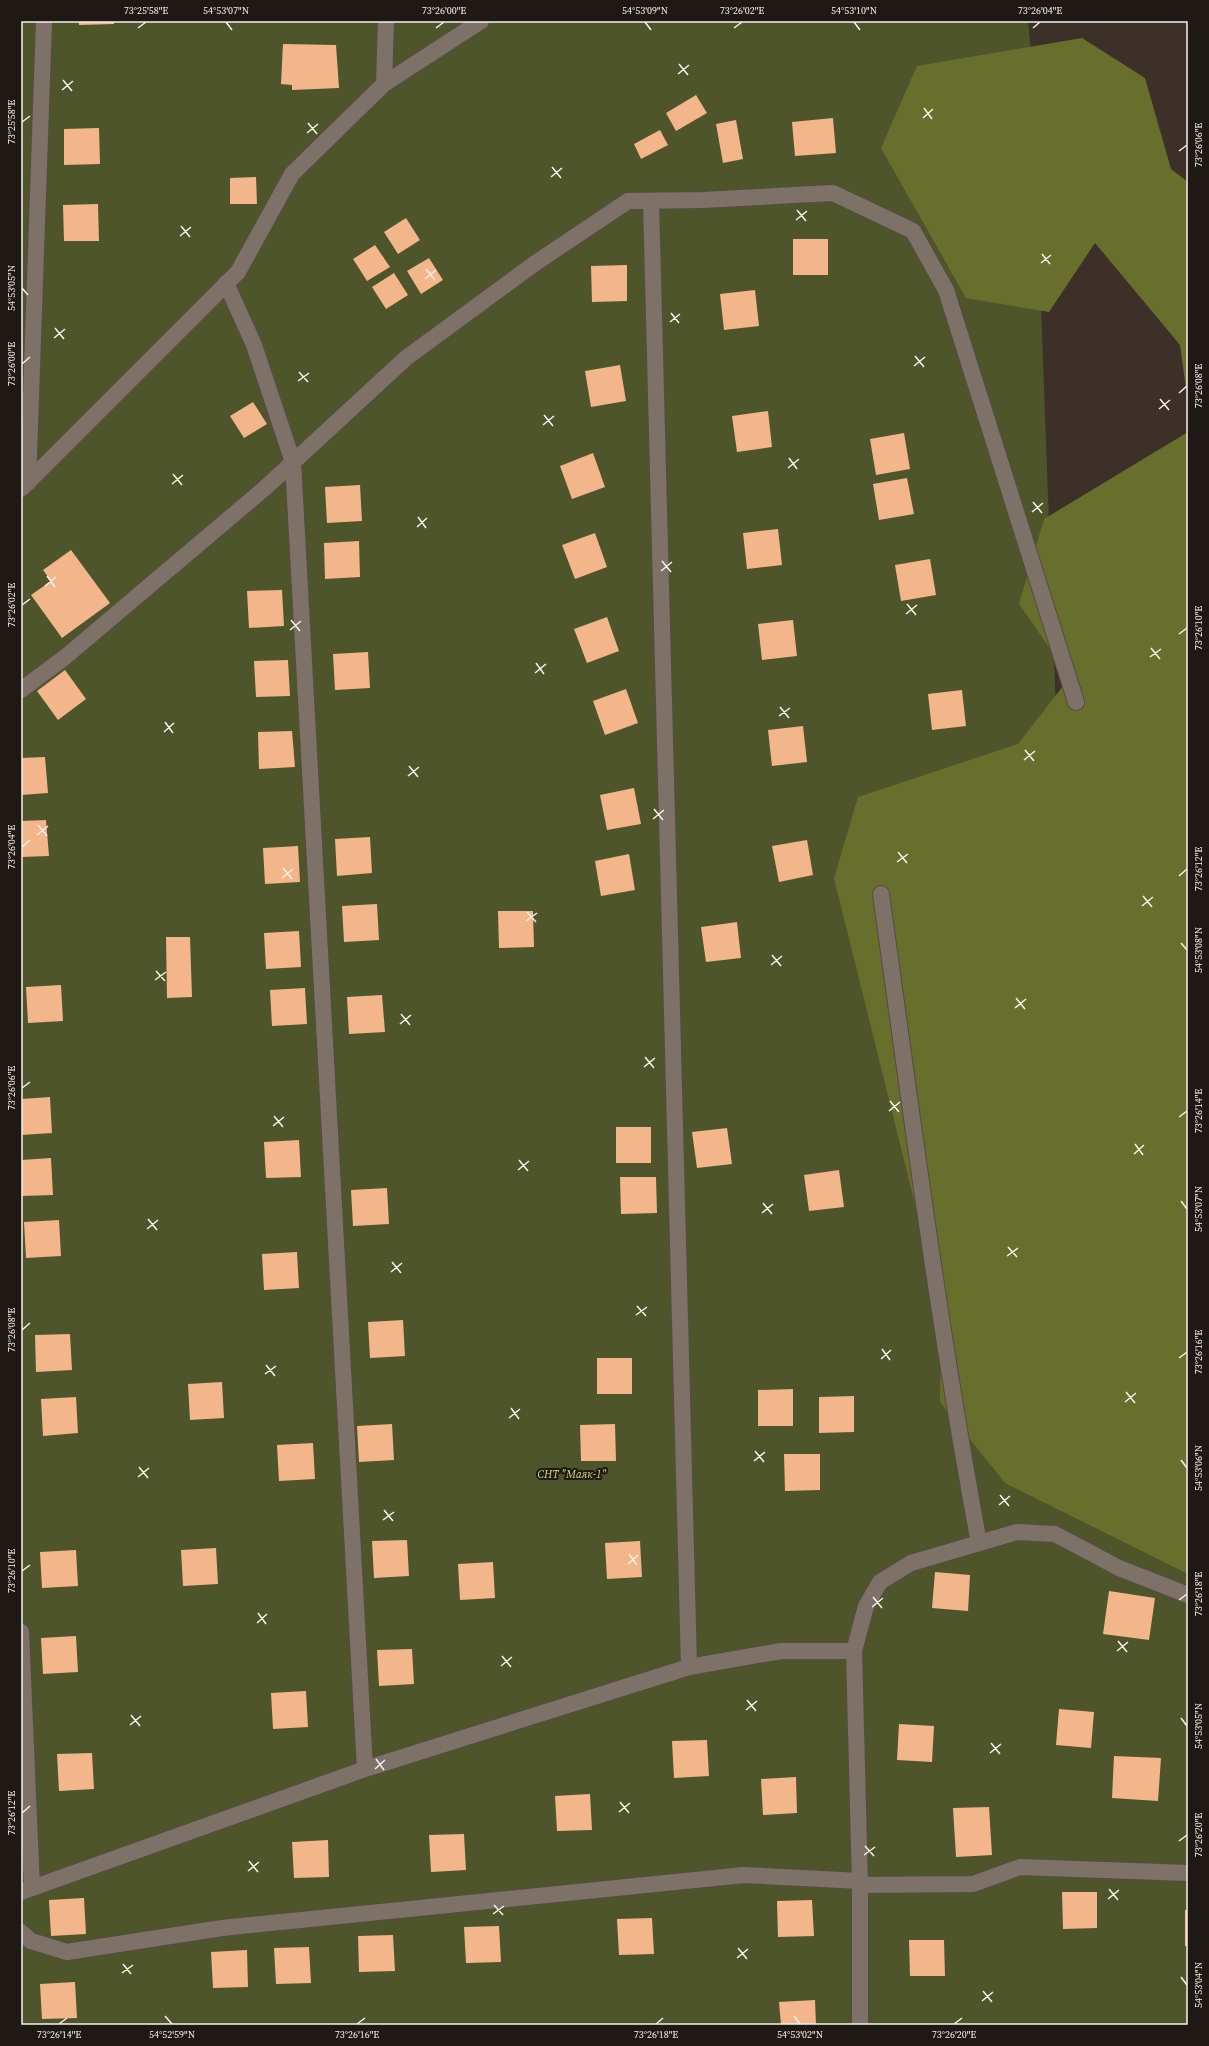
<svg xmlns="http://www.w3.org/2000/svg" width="1209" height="2046" font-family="'Source Serif 4',serif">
	<rect width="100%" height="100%" fill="#3c3028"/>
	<path fill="#4f552b" d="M21 21H1028L1032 62 1063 903 1188 1299V2025H21Z"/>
	<path fill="#686f2c" d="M1082 38 1145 78 1171 169 1188 182V403L1180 345 1095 243 1049 312 966 298 881 148 917 66Z
		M1188 432V1574L1005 1483 940 1402 941 1309 834 878 858 797 1018 744 1070 677 1019 604 1044 519Z"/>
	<path fill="#f3b58a" d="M79 21H114V24L79 25Z
		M283 44 336 45 339 88 292 90V85L281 84Z
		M696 95 707 113 676 131 666 113Z
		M833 118 836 153 795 156 792 122Z
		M736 120 743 159 723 163 716 124Z
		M99 128 100 164 64 165V129Z
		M660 130 668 145 641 159 634 144Z
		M256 177 257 204H230V178Z
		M98 204 99 241H64L63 205Z
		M406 218 420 240 398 254 384 232Z
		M793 239H828V275H793Z
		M375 245 390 267 367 281 353 259Z
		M429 258 443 280 421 294 407 271Z
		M627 265V301L592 302 591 266Z
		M394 273 408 295 386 309 372 287Z
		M755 290 759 326 724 330 720 294Z
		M620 365 626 401 591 407 585 371Z
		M253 402 267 424 244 438 230 416Z
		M768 411 772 447 737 452 732 416Z
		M904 433 910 469 876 475 870 439Z
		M593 453 605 487 572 499 560 466Z
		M907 478 914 514 879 520 873 484Z
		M360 485 362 521 327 523 325 487Z
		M778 529 782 565 747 569 743 533Z
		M595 533 607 567 575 579 562 545Z
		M359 541 360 577 325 579 324 543Z
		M71 550 110 603 62 638 31 595 51 581 43 570Z
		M930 559 936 595 901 601 895 565Z
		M282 590 284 626 249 628 247 591Z
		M607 617 619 651 587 663 574 629Z
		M793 620 797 656 762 660 758 624Z
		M368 652 370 688 335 690 333 654Z
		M288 660 290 696 256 697 254 661Z
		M65 670 86 699 58 720 37 691Z
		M626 689 638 723 605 735 593 701Z
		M962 690 966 726 932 730 928 694Z
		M803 726 807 762 772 766 768 730Z
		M292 731 295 767 259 769 258 732Z
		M45 757 48 793 21 795V758Z
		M634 788 641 824 607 830 600 795Z
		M46 820 49 856 21 857V821Z
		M370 837 372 873 337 876 335 839Z
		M807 840 813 875 779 882 772 846Z
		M298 846 300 882 265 884 263 848Z
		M629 854 635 890 601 896 595 861Z
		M377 904 379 940 344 942 342 906Z
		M498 911H533L534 947 499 948Z
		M737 922 741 958 706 962 701 927Z
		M299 931 301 967 266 969 264 933Z
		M166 937H190L192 997 167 998Z
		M61 985 63 1021 28 1023 26 987Z
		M305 988 307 1024 272 1026 270 990Z
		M382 995 385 1032 349 1034 347 997Z
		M50 1097 52 1133 21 1135V1099Z
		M616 1127H651V1163H616Z
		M727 1128 732 1164 697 1168 692 1132Z
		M299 1140 301 1177 266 1178 264 1142Z
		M51 1158 53 1195 21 1196V1160Z
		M839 1170 844 1207 809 1211 804 1175Z
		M620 1177H656L657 1213 621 1214Z
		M387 1188 389 1224 353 1226 351 1190Z
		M59 1220 61 1256 26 1258 24 1222Z
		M297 1252 299 1288 264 1290 262 1254Z
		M403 1320 405 1356 370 1358 368 1322Z
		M70 1334 72 1370 36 1372 35 1335Z
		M597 1358H632V1394H597Z
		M222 1382 224 1418 190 1420 188 1384Z
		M793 1389V1426H758V1390Z
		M854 1396V1432L819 1433V1397Z
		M76 1397 78 1433 43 1436 41 1399Z
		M392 1424 394 1460 359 1462 357 1426Z
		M615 1424 616 1461H581L580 1425Z
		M313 1443 315 1479 279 1481 277 1445Z
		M784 1454H820V1490L785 1491Z
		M407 1540 409 1576 374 1578 372 1541Z
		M640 1541 642 1577 607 1579 605 1543Z
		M216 1548 218 1584 183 1586 181 1550Z
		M76 1550 78 1586 42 1588 40 1552Z
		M493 1562 495 1598 460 1600 458 1564Z
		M935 1572 970 1575 968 1611 932 1608Z
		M1109 1591 1155 1598 1149 1640 1103 1634Z
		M76 1636 78 1672 43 1674 41 1638Z
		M412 1649 414 1684 379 1686 377 1650Z
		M306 1691 308 1727 273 1729 271 1693Z
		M1059 1709 1094 1712 1091 1748 1056 1745Z
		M899 1724 934 1726 932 1762 897 1760Z
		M707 1740 709 1776 674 1778 672 1741Z
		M92 1753 94 1789 59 1791 57 1754Z
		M1114 1756 1161 1758 1158 1801 1112 1798Z
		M796 1777 797 1813 763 1815 761 1779Z
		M590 1794 592 1830 557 1831 555 1796Z
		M989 1807 992 1855 956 1857 953 1808Z
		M464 1834 466 1870 431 1872 429 1835Z
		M328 1840 329 1877 294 1878 292 1842Z
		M1062 1892H1097V1928L1063 1929Z
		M84 1898 86 1934 51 1936 49 1900Z
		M812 1900 814 1936 778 1937 777 1901Z
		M1185 1910H1188V1946H1185Z
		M652 1918 654 1954 619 1955 617 1919Z
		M499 1926 501 1962 466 1963 464 1927Z
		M393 1935 395 1971 359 1972 358 1936Z
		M909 1940H944L945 1976H910Z
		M309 1947 311 1983 276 1984 274 1948Z
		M247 1950 248 1987 213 1988 211 1952Z
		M75 1982 77 2018 42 2019 40 1984Z
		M815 2000 816 2025H781L779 2002Z"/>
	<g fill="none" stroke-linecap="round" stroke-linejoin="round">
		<defs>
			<path id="lane" d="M384 84 386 21
				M651 201 689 1667
				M226 283 254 345 293 462 365 1769
				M28 483 44 21
				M21 489 238 272 292 174 384 84 481 21
				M21 690 64 658 265 488 406 358 534 264 628 201 703 200 833 193 913 231 946 290 1076 702
				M881 894C911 1110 939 1328 979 1543
				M21 1632 32 1888
				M854 1651 866 1606 880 1582 911 1563 1017 1532 1055 1534 1119 1568 1188 1595
				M860 1885 973 1884 1020 1867 1188 1873
				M21 1892 365 1769 689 1667 781 1651H854L860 1885V2025
				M21 1932 31 1941 67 1952 222 1928 744 1875 860 1881"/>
		</defs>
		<use href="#lane" stroke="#564c45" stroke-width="18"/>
		<use href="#lane" stroke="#7e7167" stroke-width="16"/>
	</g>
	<path fill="none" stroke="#f8f0eb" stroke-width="1.5" d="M226 22 232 30M645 22 651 30M854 22 860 30M138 28 146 22M436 28 444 22M734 28 742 22M1033 28 1040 22M679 64 688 75M678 74 689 65M63 80 72 91M62 90 73 81M924 108 932 119M923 118 933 109M22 122 30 116M308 123 317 134M307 133 318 124M1179 151 1187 145M552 167 561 178M551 177 562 168M797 210 806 221M796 220 807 211M181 226 190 237M180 236 191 227M1042 254 1050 264M1041 263 1051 255M426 269 435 280M425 279 436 270M22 288 28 295M671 313 679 323M670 322 680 314M55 328 64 339M54 338 65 329M915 356 924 367M22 364 30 357M914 366 925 357M299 372 308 382M298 381 309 373M1179 393 1187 386M1160 399 1169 410M1159 409 1170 400M544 415 553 426M543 425 554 416M789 458 797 469M788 468 799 459M173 474 182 485M172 484 183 475M1033 502 1042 513M1032 512 1043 503M418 517 426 528M417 527 427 518M662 561 671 572M661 571 672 562M47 576 55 587M45 586 56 577M907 604 916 615M22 605 30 599M906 614 917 605M291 620 300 631M290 630 301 621M1179 634 1187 628M1151 648 1160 659M1150 657 1161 649M536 663 544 674M535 673 546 664M780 707 789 718M779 716 790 708M165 722 173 733M164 732 174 723M1025 750 1034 761M1024 760 1035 751M409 766 418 777M408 776 419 767M654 809 663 820M653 819 664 810M38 825 47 836M37 835 48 826M22 847 30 840M898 852 907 863M897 862 908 854M283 868 292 879M1179 876 1187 869M282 878 293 869M1143 896 1152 907M1142 906 1153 897M527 912 536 922M526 921 537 913M1181 943 1187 950M772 955 781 966M771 965 782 956M156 971 165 981M155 980 166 972M1016 998 1025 1009M1015 1008 1026 999M401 1014 410 1025M400 1024 411 1015M645 1057 654 1068M644 1067 655 1058M22 1088 30 1082M890 1101 899 1112M889 1111 900 1102M274 1116 283 1127M1179 1117 1187 1111M273 1126 284 1117M1135 1144 1143 1155M1134 1154 1144 1145M519 1160 528 1171M518 1170 529 1161M1181 1201 1187 1209M763 1203 772 1214M762 1213 773 1204M148 1219 157 1230M147 1229 158 1220M1008 1247 1017 1257M1007 1256 1018 1248M392 1262 401 1273M391 1272 402 1263M637 1306 646 1316M636 1315 647 1307M22 1330 30 1323M882 1349 890 1360M1179 1358 1187 1352M881 1359 891 1350M266 1365 275 1376M265 1374 276 1366M1126 1392 1135 1403M1125 1402 1136 1393M511 1408 519 1419M509 1418 520 1409M755 1451 764 1462M1181 1460 1187 1468M754 1461 765 1452M139 1467 148 1478M138 1477 149 1468M1000 1495 1009 1506M999 1505 1010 1496M384 1510 393 1521M383 1520 394 1512M629 1554 637 1565M628 1564 638 1555M22 1571 30 1565M873 1597 882 1608M1179 1600 1187 1594M872 1607 883 1598M258 1613 266 1624M257 1623 267 1614M1118 1641 1127 1652M1117 1651 1128 1642M502 1656 511 1667M501 1666 512 1657M747 1700 756 1711M746 1710 757 1701M131 1715 140 1726M1181 1718 1187 1726M130 1725 141 1716M991 1743 1000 1754M990 1753 1001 1744M376 1759 384 1770M375 1769 385 1760M620 1802 629 1813M619 1812 630 1803M22 1813 30 1806M1179 1841 1187 1835M865 1846 874 1856M864 1855 875 1847M249 1861 258 1872M248 1871 259 1862M1109 1889 1118 1900M1108 1899 1119 1890M494 1905 503 1915M493 1914 504 1906M738 1948 747 1959M737 1958 748 1949M123 1964 131 1974M122 1973 133 1965M1181 1977 1187 1985M983 1991 992 2002M982 2001 993 1992M165 2016 172 2024M794 2016 800 2024M59 2024 67 2018M357 2024 365 2018M656 2024 663 2018M954 2024 962 2018"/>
	<g text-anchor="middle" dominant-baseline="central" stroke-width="4" stroke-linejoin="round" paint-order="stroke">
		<g font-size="11" font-style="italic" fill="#d1de7d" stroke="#1f1916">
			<text x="572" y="1474">СНТ "Маяк-1"</text>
		</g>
	</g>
	<rect width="1209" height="2046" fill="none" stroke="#1f1916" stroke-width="44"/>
	<rect x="22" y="22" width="1165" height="2002" fill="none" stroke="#f8f0eb" stroke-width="1.5"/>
	<g font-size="10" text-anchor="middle" fill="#f8f0eb">
		<text x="146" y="14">73°25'58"E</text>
		<text x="226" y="14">54°53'07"N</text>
		<text x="444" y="14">73°26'00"E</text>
		<text x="645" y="14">54°53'09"N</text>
		<text x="742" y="14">73°26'02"E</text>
		<text x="854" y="14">54°53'10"N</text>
		<text x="1040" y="14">73°26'04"E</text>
		<text transform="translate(11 122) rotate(-90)" y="4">73°25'58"E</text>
		<text transform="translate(1198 145) rotate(-90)" y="4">73°26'06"E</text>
		<text transform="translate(11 288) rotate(-90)" y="4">54°53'05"N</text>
		<text transform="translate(11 364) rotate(-90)" y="4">73°26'00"E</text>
		<text transform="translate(1198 386) rotate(-90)" y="4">73°26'08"E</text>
		<text transform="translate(11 605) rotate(-90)" y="4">73°26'02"E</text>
		<text transform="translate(1198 628) rotate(-90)" y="4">73°26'10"E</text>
		<text transform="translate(11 847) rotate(-90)" y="4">73°26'04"E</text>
		<text transform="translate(1198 869) rotate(-90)" y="4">73°26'12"E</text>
		<text transform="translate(1198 950) rotate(-90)" y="4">54°53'08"N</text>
		<text transform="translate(11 1088) rotate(-90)" y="4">73°26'06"E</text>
		<text transform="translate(1198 1111) rotate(-90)" y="4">73°26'14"E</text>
		<text transform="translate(1198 1209) rotate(-90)" y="4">54°53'07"N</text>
		<text transform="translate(11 1330) rotate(-90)" y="4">73°26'08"E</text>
		<text transform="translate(1198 1352) rotate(-90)" y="4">73°26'16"E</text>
		<text transform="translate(1198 1468) rotate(-90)" y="4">54°53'06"N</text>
		<text transform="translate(11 1571) rotate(-90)" y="4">73°26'10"E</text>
		<text transform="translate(1198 1594) rotate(-90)" y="4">73°26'18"E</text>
		<text transform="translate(1198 1726) rotate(-90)" y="4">54°53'05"N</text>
		<text transform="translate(11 1813) rotate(-90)" y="4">73°26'12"E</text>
		<text transform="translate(1198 1835) rotate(-90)" y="4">73°26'20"E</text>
		<text transform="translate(1198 1985) rotate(-90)" y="4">54°53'04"N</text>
		<text x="59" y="2038">73°26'14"E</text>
		<text x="172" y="2038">54°52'59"N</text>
		<text x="357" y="2038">73°26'16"E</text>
		<text x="656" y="2038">73°26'18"E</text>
		<text x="800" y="2038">54°53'02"N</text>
		<text x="954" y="2038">73°26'20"E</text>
	</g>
</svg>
